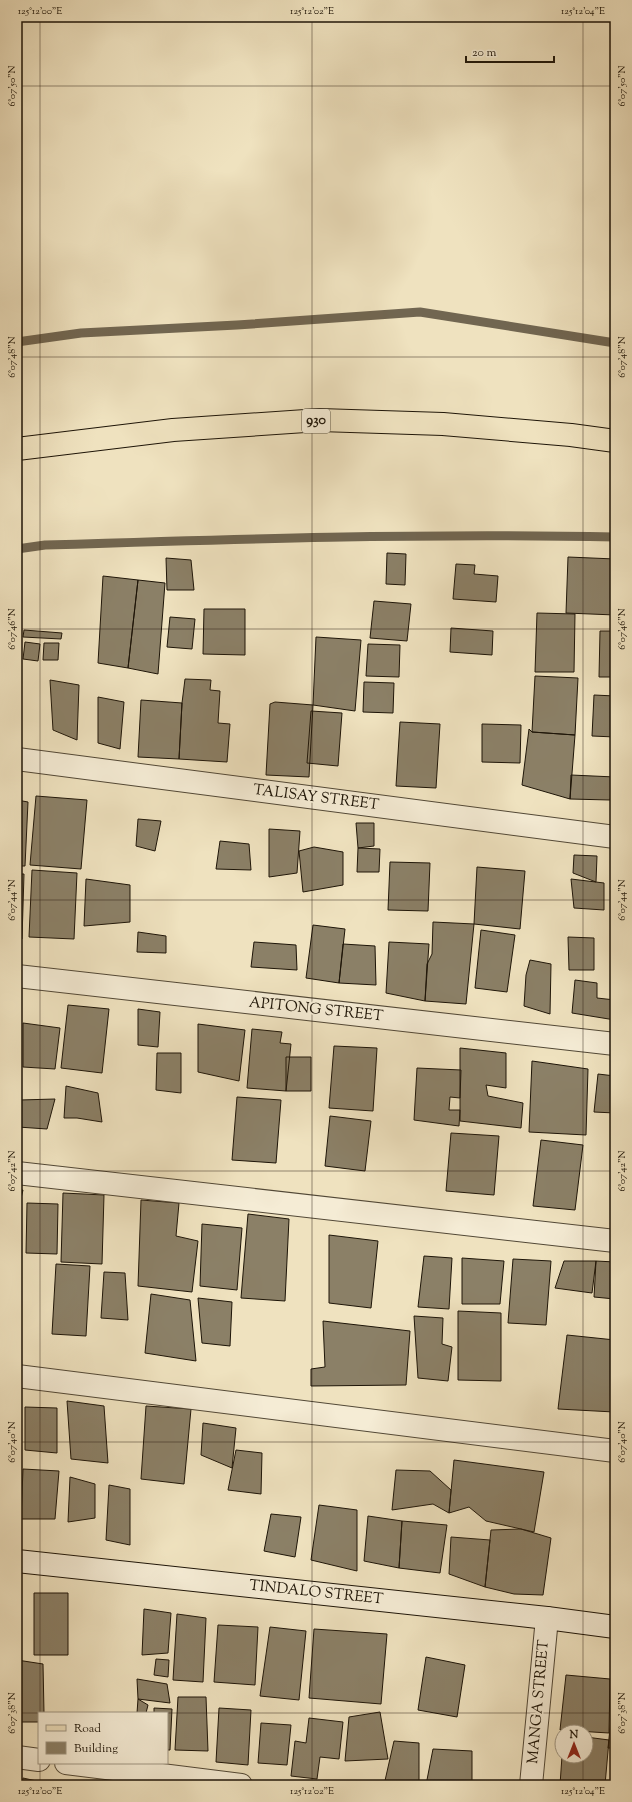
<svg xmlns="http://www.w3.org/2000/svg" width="632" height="1802" font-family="'Sorts Mill Goudy',serif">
	<rect width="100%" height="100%" fill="#efe2bf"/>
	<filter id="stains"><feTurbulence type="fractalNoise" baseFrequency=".005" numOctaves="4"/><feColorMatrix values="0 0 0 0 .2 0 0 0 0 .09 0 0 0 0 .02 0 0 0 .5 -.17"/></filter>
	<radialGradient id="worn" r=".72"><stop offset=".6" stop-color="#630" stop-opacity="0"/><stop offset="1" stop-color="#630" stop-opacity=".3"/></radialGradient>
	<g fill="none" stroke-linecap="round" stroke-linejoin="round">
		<path stroke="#716651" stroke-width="9" d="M17 342 81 333 237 325 420 312 615 343
			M17 549 45 545C235 539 425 533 615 537"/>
	</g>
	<path fill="#8b8067" stroke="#1e1508" d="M387 553 406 554 405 585 386 584Z
		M568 557 615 559V615L566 613Z
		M166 558 191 560 194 590H167Z
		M456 564 475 565 474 574 498 576 496 602 453 599Z
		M103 576 138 580 128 668 98 663Z
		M138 580 165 583 158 674 128 668Z
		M374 601 411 604 407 641 370 638Z
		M204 609H245V655L203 654Z
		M537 613 575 614 574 672H535Z
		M170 617 195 619 192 649 167 647Z
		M451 628 493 631 492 655 450 652Z
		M24 630 62 633 61 639 23 637Z
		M600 631H615V677H599Z
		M316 637 361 640 355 711 313 705Z
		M25 642 40 644 38 661 23 659Z
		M44 643H59L58 660H43Z
		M368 644 400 645 399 677 366 676Z
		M535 676 578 678 575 735 532 732Z
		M185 679 211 680 210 690 220 691 218 723 230 724 227 762 179 759 182 703Z
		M50 680 79 685 77 740 53 730Z
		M364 682 394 683 393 713 363 712Z
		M594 695 615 696V737L592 736Z
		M98 697 124 702 120 749 98 743Z
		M141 700 182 703 179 759 138 757Z
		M275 702 313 705 309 777 266 775 270 704Z
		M311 711 342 713 338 766 307 763Z
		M400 722 440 724 436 788 396 786Z
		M482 724 521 725 520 763 482 762Z
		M529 729 532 732 575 735 570 799 522 785Z
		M571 775 615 777 610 800 570 799Z
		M615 777V812H612Z
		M36 796 87 800 81 869 30 865Z
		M17 800 28 802 25 866H17Z
		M138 819 161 821 155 851 136 846Z
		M356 823H374V846L358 848Z
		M269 829 300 831 297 873 269 877Z
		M220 841 249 844 251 870 216 869Z
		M314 847 343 852V885L303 892 299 851Z
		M358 848 380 849 379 872H357Z
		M574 855 597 856 596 882 573 873Z
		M390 862 430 863 428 911 388 910Z
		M477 867 525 871 520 929 474 924Z
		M32 870 77 873 74 939 29 937Z
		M17 874H24L22 939H17Z
		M86 879 130 885V922L84 926Z
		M571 879 604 883V910L574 908Z
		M433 922 474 924 466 1004 425 1001 427 964 432 954Z
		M313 925 345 929 339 983 306 978Z
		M481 930 515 935 507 992 475 988Z
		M138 932 166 936V953L137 952Z
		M568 937 594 938V970H569Z
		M254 942 296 945 297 970 251 967Z
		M389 942 429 944 425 1001 386 993Z
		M343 944 375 946 376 985 339 983Z
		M530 960 551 964 550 1014 524 1006 526 975Z
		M575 980 597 983V998L615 1000V1020L572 1013Z
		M68 1005 109 1009 102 1073 61 1068Z
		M138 1009 160 1012 158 1047 138 1045Z
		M23 1023 60 1028 55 1069 23 1067Z
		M198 1024 245 1030 239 1081 198 1072Z
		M252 1029 282 1032 280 1043 291 1044 286 1091 247 1088Z
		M334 1046 377 1048 373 1111 329 1108Z
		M460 1048 506 1053V1088L486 1085 488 1096 523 1103 521 1128 460 1121Z
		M157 1053H181V1093L156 1090Z
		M286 1057H311V1091H286Z
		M532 1061 588 1069 586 1135 529 1132Z
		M417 1068 461 1070 460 1098 450 1097 449 1110H460L459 1126 414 1120Z
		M598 1074 615 1076V1113L594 1112Z
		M66 1086 98 1093 102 1122 77 1118H64Z
		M237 1097 281 1100 276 1163 232 1160Z
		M55 1099 47 1129 18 1127 20 1100Z
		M330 1116 371 1121 365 1171 325 1166Z
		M451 1133 499 1136 494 1195 446 1191Z
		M541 1140 583 1145 575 1210 533 1206Z
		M17 1190H23L17 1215Z
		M63 1193 104 1195 102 1264 61 1262Z
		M141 1200 179 1203 176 1236 198 1241 192 1292 138 1286Z
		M27 1203 58 1204 57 1254 26 1253Z
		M248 1214 289 1219 285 1301 241 1298Z
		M202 1224 242 1228 237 1290 200 1286Z
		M329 1235 378 1241 371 1308 329 1303Z
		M424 1256 452 1258 449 1309 418 1307Z
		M462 1258 504 1261 500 1304H462Z
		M513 1259 551 1261 546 1325 508 1323Z
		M564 1261H596L592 1293 555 1288Z
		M596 1261 615 1262V1299L594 1297Z
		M56 1264 90 1266 86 1336 52 1334Z
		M104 1272 125 1273 128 1320 101 1318Z
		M151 1294 190 1300 196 1361 145 1353Z
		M198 1298 232 1302 230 1346 202 1343Z
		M458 1311 501 1313V1381L458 1380Z
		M414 1316 443 1318 442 1344 452 1347 448 1381 418 1378Z
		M323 1321 410 1331 406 1385 311 1386V1369L325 1367Z
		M567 1335 615 1340 614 1412 558 1409Z
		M17 1392 21 1393 17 1406Z
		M67 1401 104 1406 108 1463 71 1459Z
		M146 1406 191 1409 184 1484 141 1479Z
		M25 1407 57 1408V1453L25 1450Z
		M203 1423 236 1428 232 1468 201 1455Z
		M236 1450 262 1453 261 1494 228 1490Z
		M454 1460 544 1472 534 1532 486 1521 469 1507 449 1513Z
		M23 1469 59 1471 55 1519H21Z
		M396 1470 430 1471 451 1490 449 1513 433 1504 392 1510Z
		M70 1477 95 1484V1518L68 1522Z
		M109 1485 130 1489V1545L106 1540Z
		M319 1505 357 1510V1571L311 1560Z
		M271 1514 301 1517 295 1557 264 1551Z
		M368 1516 402 1521 399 1568 364 1561Z
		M402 1521 447 1525 440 1573 399 1568Z
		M521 1529 551 1538 543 1595 514 1594 485 1587 491 1530Z
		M451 1537 490 1540 485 1587 449 1574Z
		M34 1593H68V1655H34Z
		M144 1609 171 1613 168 1653 142 1655Z
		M177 1614 206 1618 203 1682 173 1680Z
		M218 1625 258 1627 255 1685 214 1682Z
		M270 1627 306 1631 299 1700 260 1696Z
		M314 1629 387 1634 381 1704 309 1698Z
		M426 1657 465 1665 457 1717 418 1710Z
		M156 1659 169 1660 168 1677 154 1675Z
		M17 1660 43 1664 44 1713H39V1722H17Z
		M566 1675 610 1679 609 1733 560 1730Z
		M137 1679 167 1684 170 1703 138 1699Z
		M615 1679V1748H608Z
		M178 1697H206L208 1751 175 1750Z
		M138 1699 148 1705 146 1713H137Z
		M154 1708 172 1709 170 1750H167V1713H154Z
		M219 1708 251 1710 248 1765 216 1762Z
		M380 1712 388 1759 345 1761 349 1717Z
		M309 1718 343 1722 339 1759 320 1757 317 1779 291 1776 295 1741 306 1743Z
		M261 1723 291 1725 287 1765 258 1763Z
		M586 1737 609 1740 605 1785H560L562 1756H586Z
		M394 1741 419 1743V1785H384Z
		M433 1749 472 1751V1785H426Z
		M23 1778 55 1785H22Z
		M479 1781 504 1784V1785H479Z"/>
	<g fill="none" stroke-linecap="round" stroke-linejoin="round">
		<defs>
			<path id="street" d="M17 759 615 837
				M17 976 615 1044
				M17 1173 615 1241
				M17 1376 615 1451
				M17 1757 39 1760
				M66 1763 241 1785
				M531 1785 547 1618"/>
			<path id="secondary" d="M17 1561 547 1618 615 1627"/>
			<path id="primary" d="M17 449 173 430 320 420 443 424 571 435 615 441"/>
		</defs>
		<use href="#street" stroke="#524836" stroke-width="24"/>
		<use href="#secondary" stroke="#1e1508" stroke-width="24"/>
		<use href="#primary" stroke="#1e1508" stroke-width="24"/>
		<use href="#street" stroke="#f5ecd5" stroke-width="22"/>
		<use href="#secondary" stroke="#f5ecd5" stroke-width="22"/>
		<use href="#primary" stroke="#efe2bf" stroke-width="22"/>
	</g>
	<path fill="none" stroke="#1e1508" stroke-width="1" stroke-opacity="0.45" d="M40 17V1713M312 17V1785M583 17V1732M17 86H615M17 357H615M17 629H615M17 900H615M17 1171H615M17 1442H615M17 1713H39M167 1713H615M583 1756V1785M40 1763V1785"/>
	<g text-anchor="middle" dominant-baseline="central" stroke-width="3.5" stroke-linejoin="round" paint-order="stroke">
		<rect fill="#f5ecd5" stroke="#5e5646" stroke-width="1" x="302" y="409" width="28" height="24" rx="3"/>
		<g font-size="14" font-weight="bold" fill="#1e1508">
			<text x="316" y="421">930</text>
		</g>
		<g font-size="15" fill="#1e1508" stroke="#f5ecd5">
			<text transform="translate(316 798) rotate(7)">TALISAY STREET</text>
			<text transform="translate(316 1010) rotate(6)">APITONG STREET</text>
			<text transform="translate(316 1593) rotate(6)">TINDALO STREET</text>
			<text transform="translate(539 1702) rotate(-85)">MANGA STREET</text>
		</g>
	</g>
	<rect width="632" height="1802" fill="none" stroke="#efe2bf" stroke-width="44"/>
	<rect x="38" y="1712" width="130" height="52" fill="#f5ecd5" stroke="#9f9683"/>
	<rect x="46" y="1725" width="20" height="6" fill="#efe2bf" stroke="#9f9683"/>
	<text x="74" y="1732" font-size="12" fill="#1e1508">Road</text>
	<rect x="46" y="1742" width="20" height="12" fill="#8b8067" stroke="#9f9683"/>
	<text x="74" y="1752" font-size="12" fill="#1e1508">Building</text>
	<g transform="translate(574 1744)"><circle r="19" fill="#f5ecd5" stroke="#9f9683"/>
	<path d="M0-3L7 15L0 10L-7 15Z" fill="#8f2418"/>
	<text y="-6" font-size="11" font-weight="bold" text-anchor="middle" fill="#1e1508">N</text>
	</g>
	<path d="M466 56v6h88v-6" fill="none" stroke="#1e1508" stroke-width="2"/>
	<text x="472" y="56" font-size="12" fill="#1e1508" stroke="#f5ecd5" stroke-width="3" paint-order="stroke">20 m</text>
	<rect x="22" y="22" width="588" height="1758" fill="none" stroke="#1e1508" stroke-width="1.5"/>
	<g font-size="10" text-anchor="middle" fill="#1e1508">
		<text x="40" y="14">125°12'00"E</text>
		<text x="312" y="14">125°12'02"E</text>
		<text x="583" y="14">125°12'04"E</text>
		<text transform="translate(11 86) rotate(-90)" y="4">6°07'50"N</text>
		<text transform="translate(621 86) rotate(-90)" y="4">6°07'50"N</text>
		<text transform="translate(11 357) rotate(-90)" y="4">6°07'48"N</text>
		<text transform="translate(621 357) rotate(-90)" y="4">6°07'48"N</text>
		<text transform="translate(11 629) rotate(-90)" y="4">6°07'46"N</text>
		<text transform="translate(621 629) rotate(-90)" y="4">6°07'46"N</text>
		<text transform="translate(11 900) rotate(-90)" y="4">6°07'44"N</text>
		<text transform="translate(621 900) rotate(-90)" y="4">6°07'44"N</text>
		<text transform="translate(11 1171) rotate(-90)" y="4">6°07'42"N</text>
		<text transform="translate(621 1171) rotate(-90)" y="4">6°07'42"N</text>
		<text transform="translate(11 1442) rotate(-90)" y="4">6°07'40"N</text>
		<text transform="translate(621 1442) rotate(-90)" y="4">6°07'40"N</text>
		<text transform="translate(11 1713) rotate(-90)" y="4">6°07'38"N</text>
		<text transform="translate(621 1713) rotate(-90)" y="4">6°07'38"N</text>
		<text x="40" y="1794">125°12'00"E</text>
		<text x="312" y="1794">125°12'02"E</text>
		<text x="583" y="1794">125°12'04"E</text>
	</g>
	<rect width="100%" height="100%" filter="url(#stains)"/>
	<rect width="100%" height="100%" fill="url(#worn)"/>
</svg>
